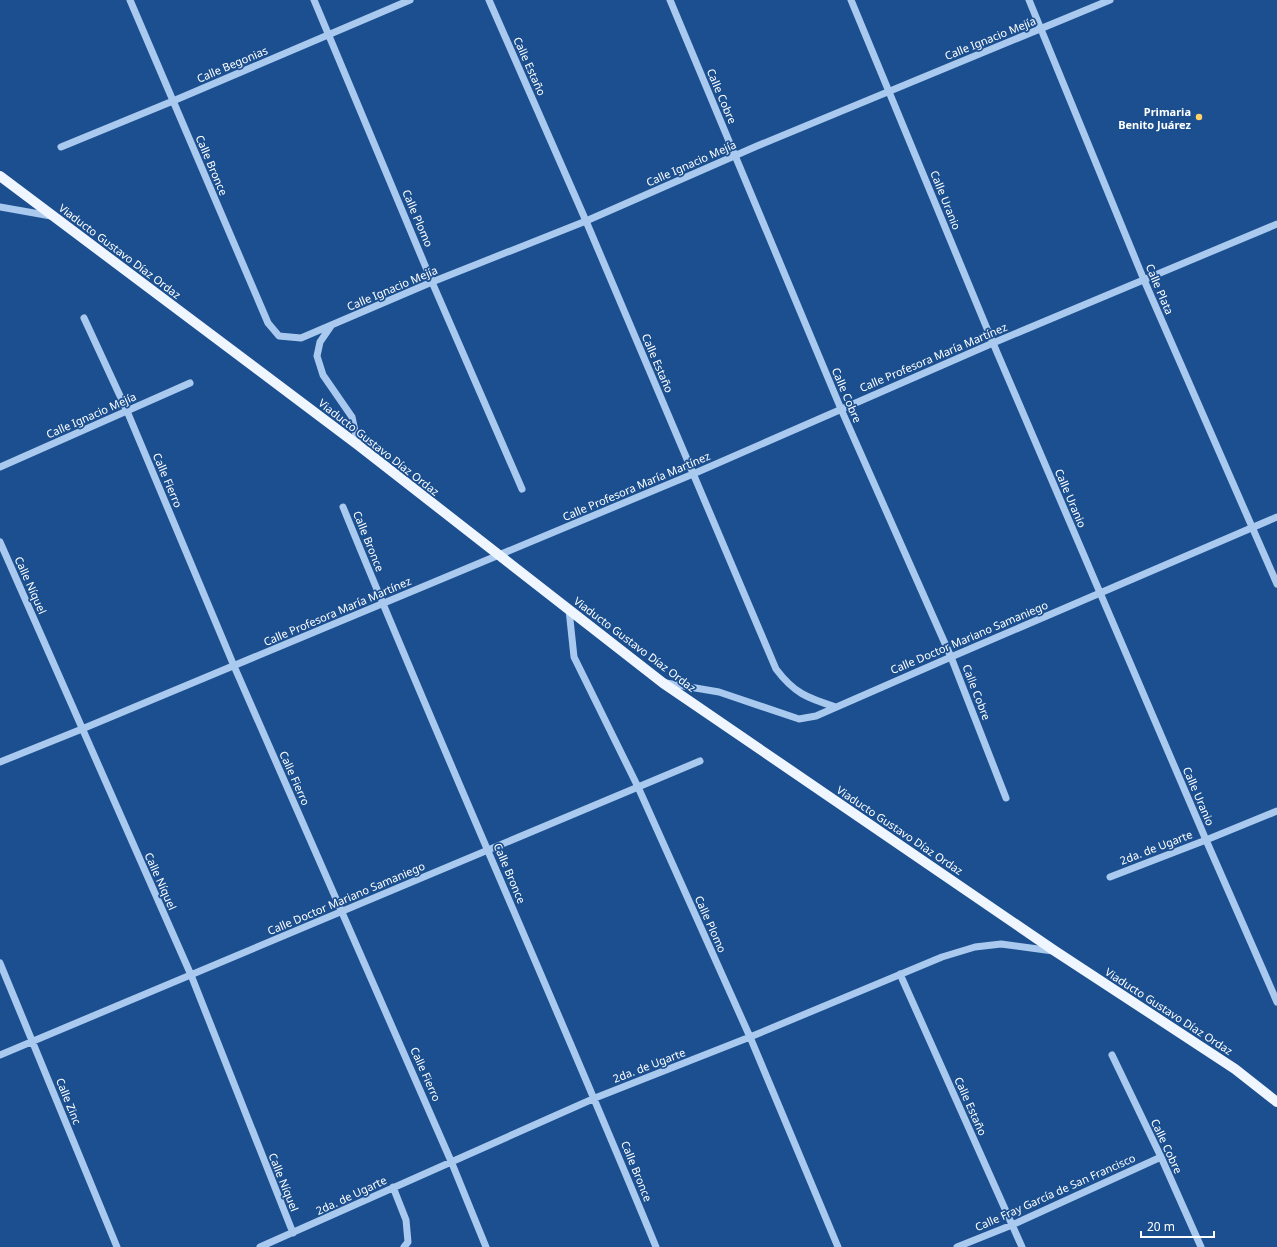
<svg xmlns="http://www.w3.org/2000/svg" width="1277" height="1247" font-family="'Noto Sans',sans-serif">
	<rect width="100%" height="100%" fill="#1b4f8f"/>
	<g fill="none" stroke-linecap="round" stroke-linejoin="round">
		<path stroke="#a9c9ee" stroke-width="7" d="M130 0 268 323 279 336 301 338 432 282 586 221 757 146 1110 0
			M314 0 432 282 522 489
			M489 0 586 221 776 669C794 693 807 698 836 707
			M670 0 841 409 951 657 1006 798
			M851 0 993 343 1206 840 1277 1002
			M1029 0 1144 280 1277 584
			M61 147 173 101 410 0
			M0 207 51 216
			M84 318 127 411 234 666 451 1161 486 1247
			M331 326 320 342 317 356 323 375 352 417 358 445
			M0 467 190 383
			M343 507C444 755 554 999 656 1247
			M0 542 191 975 293 1233
			M569 610 574 657 638 787 750 1037 838 1247
			M666 683 719 692 799 719 816 716 951 657 1277 517
			M0 762 82 729 693 474 993 343 1277 224
			M1110 877 1206 840 1277 811
			M0 963 117 1247
			M900 974 1022 1247
			M0 1055 700 761
			M1112 1055 1161 1157 1201 1247
			M393 1187 406 1220 408 1242 404 1247
			M260 1247 595 1098 750 1037 942 957 975 947 1001 944 1053 951
			M957 1247 1012 1225 1161 1157"/>
		<path stroke="#f0f6ff" stroke-width="10" d="M0 176 358 445 663 683 1055 951 1235 1069 1277 1102"/>
	</g>
	<circle fill="#ffd166" stroke="#1b4f8f" stroke-width="1.5" cx="1199" cy="117" r="4"/>
	<g text-anchor="middle" dominant-baseline="central" stroke-width="3.5" stroke-linejoin="round" paint-order="stroke">
		<g font-size="11" fill="#fff" stroke="#1b4f8f">
			<text transform="translate(990 38) rotate(-22)">Calle Ignacio Mejía</text>
			<text transform="translate(232 64) rotate(-23)">Calle Begonias</text>
			<text transform="translate(530 66) rotate(66)">Calle Estaño</text>
			<text transform="translate(722 96) rotate(67)">Calle Cobre</text>
			<text transform="translate(691 163) rotate(-24)">Calle Ignacio Mejía</text>
			<text transform="translate(212 165) rotate(67)">Calle Bronce</text>
			<text transform="translate(946 200) rotate(68)">Calle Uranio</text>
			<text transform="translate(418 218) rotate(67)">Calle Plomo</text>
			<text transform="translate(120 251) rotate(37)">Viaducto Gustavo Díaz Ordaz</text>
			<text transform="translate(392 288) rotate(-23)">Calle Ignacio Mejía</text>
			<text transform="translate(1160 289) rotate(67)">Calle Plata</text>
			<text transform="translate(933 357) rotate(-23)">Calle Profesora María Martínez</text>
			<text transform="translate(658 363) rotate(67)">Calle Estaño</text>
			<text transform="translate(847 395) rotate(67)">Calle Cobre</text>
			<text transform="translate(91 415) rotate(-24)">Calle Ignacio Mejía</text>
			<text transform="translate(379 447) rotate(38)">Viaducto Gustavo Díaz Ordaz</text>
			<text transform="translate(168 480) rotate(67)">Calle Fierro</text>
			<text transform="translate(636 486) rotate(-23)">Calle Profesora María Martínez</text>
			<text transform="translate(1071 498) rotate(67)">Calle Uranio</text>
			<text transform="translate(369 541) rotate(68)">Calle Bronce</text>
			<text transform="translate(31 585) rotate(66)">Calle Níquel</text>
			<text transform="translate(337 611) rotate(-23)">Calle Profesora María Martínez</text>
			<text transform="translate(969 637) rotate(-23)">Calle Doctor Mariano Samaniego</text>
			<text transform="translate(635 644) rotate(37)">Viaducto Gustavo Díaz Ordaz</text>
			<text transform="translate(977 692) rotate(69)">Calle Cobre</text>
			<text transform="translate(295 778) rotate(66)">Calle Fierro</text>
			<text transform="translate(1199 796) rotate(67)">Calle Uranio</text>
			<text transform="translate(900 830) rotate(34)">Viaducto Gustavo Díaz Ordaz</text>
			<text transform="translate(1156 847) rotate(-21)">2da. de Ugarte</text>
			<text transform="translate(510 873) rotate(67)">Calle Bronce</text>
			<text transform="translate(161 881) rotate(66)">Calle Níquel</text>
			<text transform="translate(346 898) rotate(-23)">Calle Doctor Mariano Samaniego</text>
			<text transform="translate(711 924) rotate(66)">Calle Plomo</text>
			<text transform="translate(1169 1011) rotate(33)">Viaducto Gustavo Díaz Ordaz</text>
			<text transform="translate(649 1065) rotate(-21)">2da. de Ugarte</text>
			<text transform="translate(426 1074) rotate(66)">Calle Fierro</text>
			<text transform="translate(69 1101) rotate(68)">Calle Zinc</text>
			<text transform="translate(971 1106) rotate(66)">Calle Estaño</text>
			<text transform="translate(1167 1146) rotate(65)">Calle Cobre</text>
			<text transform="translate(637 1171) rotate(68)">Calle Bronce</text>
			<text transform="translate(284 1182) rotate(68)">Calle Níquel</text>
			<text transform="translate(1055 1192) rotate(-24)">Calle Fray García de San Francisco</text>
			<text transform="translate(351 1195) rotate(-25)">2da. de Ugarte</text>
		</g>
		<g font-size="11" font-weight="bold" fill="#fff" stroke="#1b4f8f" text-anchor="end">
			<text x="1191" y="111">Primaria<tspan x="1191" dy="13">Benito Juárez</tspan></text>
		</g>
	</g>
	<path d="M1141 1231v6h73v-6" fill="none" stroke="#ffffff" stroke-width="2"/>
	<text x="1147" y="1231" font-size="12" fill="#ffffff" stroke="#1b4f8f" stroke-width="3" paint-order="stroke">20 m</text>
</svg>
